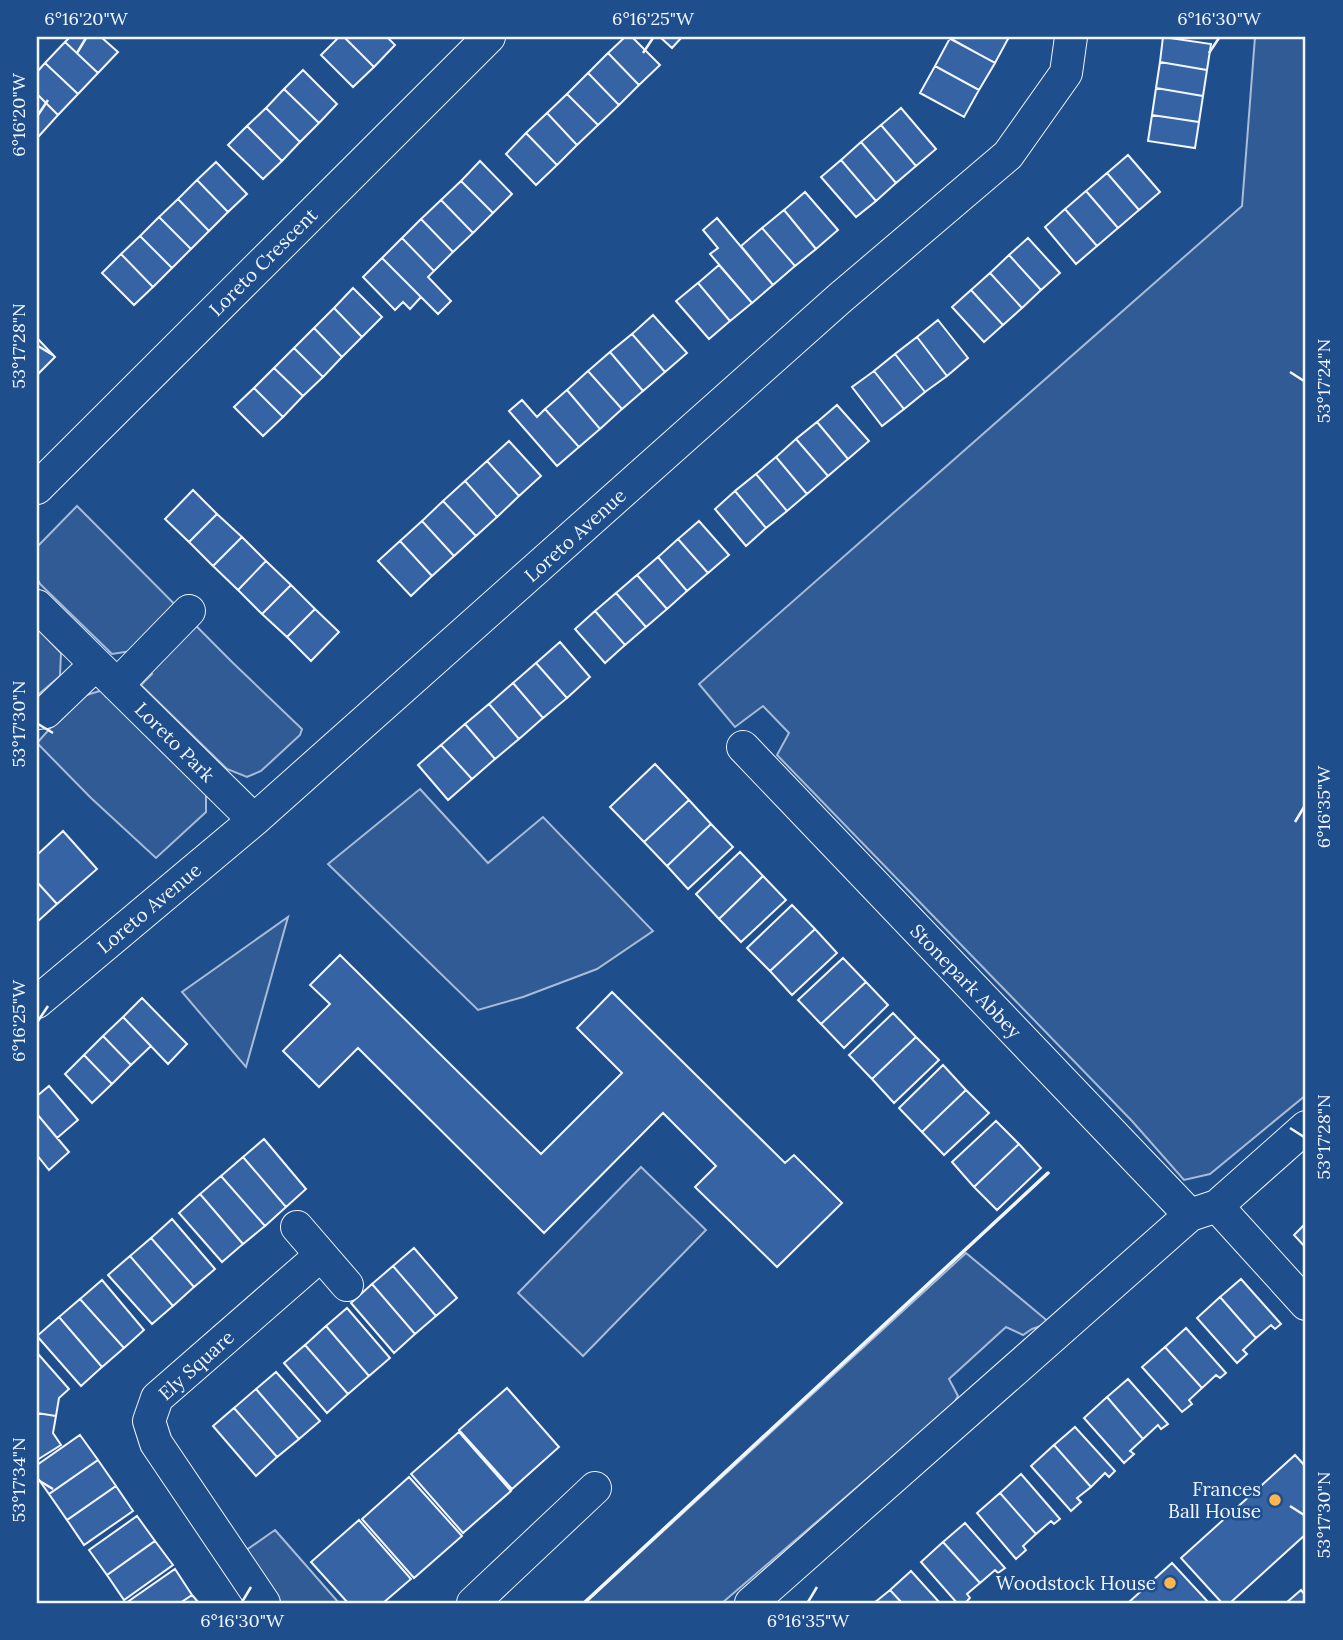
<svg xmlns="http://www.w3.org/2000/svg" width="1343" height="1640" font-family="Lora,serif">
	<rect width="100%" height="100%" fill="#1f4e8c"/>
	<path fill="#305b95" stroke="#a8bbd7" stroke-width="2" d="M1255 37H1306V1095L1210 1174 1184 1180 1132 1121 777 755 789 733 763 706 735 727 699 684 1242 206Z
		M77 506 232 662 302 729 300 735 261 771 247 777 227 769 141 685 152 674 131 651 112 654 40 584 37 578V547Z
		M37 628 61 653 60 676 39 694 37 692Z
		M106 689 206 792V812L156 858 91 798 37 743 77 698Z
		M420 789 488 863 543 817 653 931 597 969 523 997 478 1010 328 864Z
		M288 917 246 1067 182 992Z
		M641 1167 706 1230 583 1356 518 1293Z
		M966 1253 1050 1323 1032 1329 1023 1335 1006 1327 949 1379 958 1396 953 1405 722 1603H585Z
		M275 1530 339 1603H279L245 1551Z"/>
	<path fill="#3563a3" stroke="#f2f6ff" stroke-width="2" d="M70 37H101L118 52 98 73 65 42Z
		M339 37H344L374 67 353 87 321 55Z
		M344 37H387L395 45 374 67Z
		M625 37H632L660 65 639 85 608 53Z
		M660 37H682L672 48Z
		M947 37H1009L995 63Z
		M1163 37 1211 44 1207 70 1160 62Z
		M950 38 995 63 979 90 935 66Z
		M65 42 98 73 78 94 45 63Z
		M608 53 639 85 619 105 588 73Z
		M1160 62 1207 70 1203 96 1156 88Z
		M45 63 78 94 58 115 37 94V72Z
		M935 66 979 90 964 117 920 93Z
		M303 70 337 104 319 123 284 89Z
		M588 73 619 105 598 125 567 94Z
		M1156 88 1203 96 1199 122 1152 115Z
		M284 89 319 123 300 142 266 108Z
		M37 94 58 115 39 136 37 134Z
		M567 94 598 125 577 145 547 113Z
		M266 108 300 142 282 161 247 126Z
		M901 108 936 149 916 166 881 125Z
		M547 113 577 145 557 165 526 133Z
		M1152 115 1199 122 1195 148 1148 141Z
		M881 125 916 166 896 183 861 142Z
		M247 126 282 161 263 179 228 145Z
		M526 133 557 165 536 185 506 154Z
		M861 142 896 183 876 201 841 160Z
		M1128 155 1160 192 1139 210 1107 173Z
		M841 160 876 201 856 217 821 177Z
		M480 161 512 194 493 213 461 181Z
		M216 162 247 194 228 212 197 180Z
		M1107 173 1139 210 1118 228 1086 191Z
		M197 180 228 212 209 231 178 199Z
		M461 181 493 213 473 233 441 200Z
		M1086 191 1118 228 1097 246 1065 209Z
		M805 192 838 230 816 249 784 210Z
		M178 199 209 231 191 249 159 217Z
		M441 200 473 233 453 252 421 219Z
		M1065 209 1097 246 1076 264 1045 227Z
		M784 210 816 249 795 266 762 228Z
		M159 217 191 249 172 268 140 236Z
		M717 218 773 285 752 303 710 254 718 248 703 230Z
		M421 219 453 252 434 271 402 238Z
		M762 228 795 266 773 285 741 246Z
		M140 236 172 268 153 287 121 254Z
		M402 238 434 271 428 277 451 301 438 314 382 258Z
		M1028 238 1060 273 1041 290 1009 255Z
		M121 254 153 287 134 305 102 273Z
		M1009 255 1041 290 1022 308 990 273Z
		M382 258 421 297 410 309 403 302 395 310 363 277Z
		M719 265 752 303 730 321 698 283Z
		M990 273 1022 308 1003 325 971 290Z
		M698 283 730 321 709 339 676 301Z
		M353 288 382 317 362 337 334 308Z
		M971 290 1003 325 984 342 952 307Z
		M334 308 362 337 342 357 314 328Z
		M653 315 687 353 665 372 632 334Z
		M938 320 968 358 947 376 917 337Z
		M314 328 342 357 323 377 294 348Z
		M632 334 665 372 643 391 610 352Z
		M917 337 947 376 925 392 895 354Z
		M37 338 55 357 37 375Z
		M294 348 323 377 303 396 274 368Z
		M610 352 643 391 622 409 588 371Z
		M895 354 925 392 904 409 874 371Z
		M274 368 303 396 283 417 254 388Z
		M588 371 622 409 600 429 567 390Z
		M874 371 904 409 882 426 852 387Z
		M254 388 283 417 263 436 234 407Z
		M567 390 600 429 579 447 545 409Z
		M522 400 537 417 545 409 579 447 557 466 509 411Z
		M837 405 869 441 848 459 817 422Z
		M817 422 848 459 828 476 796 439Z
		M796 439 828 476 807 494 776 457Z
		M509 441 541 476 519 496 487 461Z
		M776 457 807 494 787 511 756 474Z
		M487 461 519 496 497 517 465 481Z
		M756 474 787 511 766 528 735 491Z
		M465 481 497 517 476 536 443 501Z
		M193 490 217 514 189 542 165 519Z
		M735 491 766 528 746 546 715 509Z
		M443 501 476 536 454 556 422 521Z
		M217 514 242 537 213 566 189 542Z
		M422 521 454 556 432 576 400 541Z
		M699 521 729 555 708 573 678 539Z
		M242 537 266 561 238 590 213 566Z
		M678 539 708 573 687 591 658 557Z
		M400 541 432 576 411 596 378 561Z
		M658 557 687 591 667 609 637 575Z
		M266 561 291 585 262 614 238 590Z
		M637 575 667 609 646 627 616 593Z
		M291 585 315 609 287 637 262 614Z
		M616 593 646 627 625 645 595 611Z
		M315 609 339 632 311 661 287 637Z
		M595 611 625 645 605 663 575 629Z
		M560 642 590 677 567 698 536 663Z
		M536 663 567 698 543 718 513 683Z
		M513 683 543 718 519 739 489 704Z
		M489 704 519 739 495 759 465 724Z
		M465 724 495 759 472 779 441 745Z
		M441 745 472 779 448 800 418 765Z
		M655 764 689 800 644 842 610 807Z
		M689 800 711 824 667 866 644 842Z
		M711 824 733 847 688 889 667 866Z
		M63 831 97 869 57 904 37 882V855Z
		M740 852 763 876 719 919 696 894Z
		M763 876 786 900 741 942 719 919Z
		M37 882 57 904 37 922Z
		M792 905 815 929 770 971 747 948Z
		M815 929 837 953 792 995 770 971Z
		M340 955 541 1154 622 1073 577 1028 612 992 785 1163 794 1155 842 1203 777 1267 695 1187 716 1166 663 1113 544 1233 358 1048 319 1087 283 1051 330 1004 310 985Z
		M843 958 866 982 821 1024 798 1000Z
		M866 982 888 1005 844 1048 821 1024Z
		M142 998 187 1044 168 1064 123 1017Z
		M893 1013 916 1037 872 1079 849 1055Z
		M123 1017 151 1046 131 1065 103 1036Z
		M103 1036 131 1065 112 1084 84 1055Z
		M916 1037 939 1060 894 1103 872 1079Z
		M84 1055 112 1084 92 1103 65 1074Z
		M943 1065 966 1090 922 1132 899 1108Z
		M49 1086 78 1120 57 1138 37 1114V1096Z
		M966 1090 989 1113 944 1155 922 1132Z
		M37 1114 69 1152 49 1170 37 1155Z
		M996 1121 1019 1144 974 1187 952 1162Z
		M264 1139 306 1189 286 1207 243 1157Z
		M1019 1144 1041 1168 997 1210 974 1187Z
		M243 1157 286 1207 265 1226 221 1176Z
		M221 1176 265 1226 243 1244 200 1194Z
		M200 1194 243 1244 222 1262 179 1213Z
		M172 1219 215 1269 194 1287 151 1238Z
		M1306 1223V1248L1294 1235Z
		M151 1238 194 1287 173 1306 130 1256Z
		M414 1248 457 1298 436 1316 393 1266Z
		M130 1256 173 1306 152 1324 108 1275Z
		M393 1266 436 1316 415 1334 372 1284Z
		M1241 1279 1281 1324 1275 1329 1271 1325 1256 1338 1220 1297Z
		M102 1280 144 1330 124 1348 80 1299Z
		M372 1284 415 1334 394 1353 351 1303Z
		M1220 1297 1256 1338 1243 1350 1247 1354 1237 1363 1197 1318Z
		M80 1299 124 1348 102 1367 59 1317Z
		M347 1308 390 1358 369 1376 326 1326Z
		M59 1317 102 1367 81 1386 37 1336Z
		M326 1326 369 1376 348 1394 305 1345Z
		M1186 1328 1226 1373 1220 1378 1216 1375 1202 1388 1165 1347Z
		M305 1345 348 1394 327 1413 284 1363Z
		M1165 1347 1202 1388 1189 1400 1192 1404 1182 1412 1142 1367Z
		M39 1355 69 1389 59 1398 56 1416 37 1413V1357Z
		M276 1372 320 1421 299 1439 256 1389Z
		M1128 1379 1168 1424 1161 1429 1158 1425 1143 1439 1107 1397Z
		M507 1388 559 1447 512 1489 459 1430Z
		M256 1389 299 1439 277 1457 234 1408Z
		M1107 1397 1143 1439 1130 1451 1134 1454 1124 1463 1084 1418Z
		M234 1408 277 1457 256 1476 213 1426Z
		M37 1413 56 1416 53 1433 61 1445 37 1460Z
		M1075 1427 1115 1471 1109 1477 1105 1473 1091 1487 1054 1445Z
		M459 1432 511 1491 463 1533 411 1474Z
		M80 1435 98 1460 49 1494 37 1477V1465Z
		M1054 1445 1091 1487 1077 1498 1081 1502 1071 1511 1031 1466Z
		M1295 1455 1306 1467V1534L1230 1603H1222L1181 1558Z
		M98 1460 116 1486 67 1520 49 1494Z
		M1021 1474 1060 1519 1054 1524 1051 1521 1036 1534 1000 1493Z
		M409 1477 462 1536 414 1578 362 1519Z
		M116 1486 133 1511 84 1545 67 1520Z
		M1000 1493 1036 1534 1023 1546 1026 1550 1016 1559 977 1513Z
		M137 1516 155 1541 107 1575 89 1550Z
		M359 1520 411 1579 383 1603H348L311 1562Z
		M965 1523 1005 1568 998 1573 995 1570 980 1583 943 1542Z
		M155 1541 173 1565 124 1600 107 1575Z
		M943 1542 980 1583 967 1594 970 1598 965 1603H957L921 1562Z
		M1172 1563 1209 1603H1128Z
		M175 1569 192 1595 180 1603H126Z
		M911 1571 940 1603H902L890 1590Z
		M890 1590 902 1603H874Z
		M1301 1590 1306 1596V1603H1286Z
		M192 1595 199 1603H180Z"/>
	<g fill="none" stroke-linecap="round" stroke-linejoin="round">
		<defs>
			<path id="minor" d="M37 488 489 37
				M37 606 254 820
				M117 685 189 611
				M37 713 46 712 96 664
				M743 747 1190 1215
				M37 1002 254 820 840 298 1008 155 1066 73 1071 37
				M1217 1206 1306 1304
				M297 1227 347 1285
				M264 1603 156 1443 149 1421 157 1398 321 1255
				M473 1603 595 1488
				M751 1603 1190 1215 1217 1206 1306 1127"/>
		</defs>
		<use href="#minor" stroke="#f2f6ff" stroke-width="34"/>
		<use href="#minor" stroke="#1f4e8c" stroke-width="32"/>
		<path stroke="#f2f6ff" stroke-width="3.5" d="M584 1603 1048 1173"/>
	</g>
	<path fill="none" stroke="#f2f6ff" stroke-width="2.5" d="M77 53 86 38M643 53 653 38M1209 53 1219 38M38 115 48 100M38 346 53 355M1290 372 1304 381M38 724 53 733M1295 822 1304 807M38 1021 48 1006M1290 1128 1304 1137M38 1480 53 1489M1290 1506 1304 1515M242 1602 251 1587M808 1602 817 1587"/>
	<g fill="#ffb74d" stroke="#1f4e8c" stroke-width="2.5">
		<circle cx="1275" cy="1500" r="7"/>
		<circle cx="1170" cy="1583" r="7"/>
	</g>
	<g text-anchor="middle" dominant-baseline="central" stroke-width="5" stroke-linejoin="round" paint-order="stroke">
		<g font-size="19" fill="#f2f6ff" stroke="#1f4e8c">
			<text transform="translate(263 262) rotate(-45)">Loreto Crescent</text>
			<text transform="translate(575 535) rotate(-42)">Loreto Avenue</text>
			<text transform="translate(175 742) rotate(45)">Loreto Park</text>
			<text transform="translate(149 908) rotate(-40)">Loreto Avenue</text>
			<text transform="translate(966 981) rotate(46)">Stonepark Abbey</text>
			<text transform="translate(196 1365) rotate(-42)">Ely Square</text>
		</g>
		<g font-size="19" fill="#f2f6ff" stroke="#1f4e8c" text-anchor="end">
			<text x="1261" y="1489">Frances<tspan x="1261" dy="22">Ball House</tspan></text>
			<text x="1156" y="1583">Woodstock House</text>
		</g>
	</g>
	<rect width="1343" height="1640" fill="none" stroke="#1f4e8c" stroke-width="77"/>
	<rect x="38" y="38" width="1266" height="1564" fill="none" stroke="#f2f6ff" stroke-width="2.5"/>
	<g font-size="18" text-anchor="middle" fill="#f2f6ff">
		<text x="86" y="25">6°16'20"W</text>
		<text x="653" y="25">6°16'25"W</text>
		<text x="1219" y="25">6°16'30"W</text>
		<text transform="translate(19 115) rotate(-90)" y="6">6°16'20"W</text>
		<text transform="translate(19 346) rotate(-90)" y="6">53°17'28"N</text>
		<text transform="translate(1324 381) rotate(-90)" y="6">53°17'24"N</text>
		<text transform="translate(19 724) rotate(-90)" y="6">53°17'30"N</text>
		<text transform="translate(1324 807) rotate(-90)" y="6">6°16'35"W</text>
		<text transform="translate(19 1021) rotate(-90)" y="6">6°16'25"W</text>
		<text transform="translate(1324 1137) rotate(-90)" y="6">53°17'28"N</text>
		<text transform="translate(19 1480) rotate(-90)" y="6">53°17'34"N</text>
		<text transform="translate(1324 1515) rotate(-90)" y="6">53°17'30"N</text>
		<text x="242" y="1627">6°16'30"W</text>
		<text x="808" y="1627">6°16'35"W</text>
	</g>
</svg>
